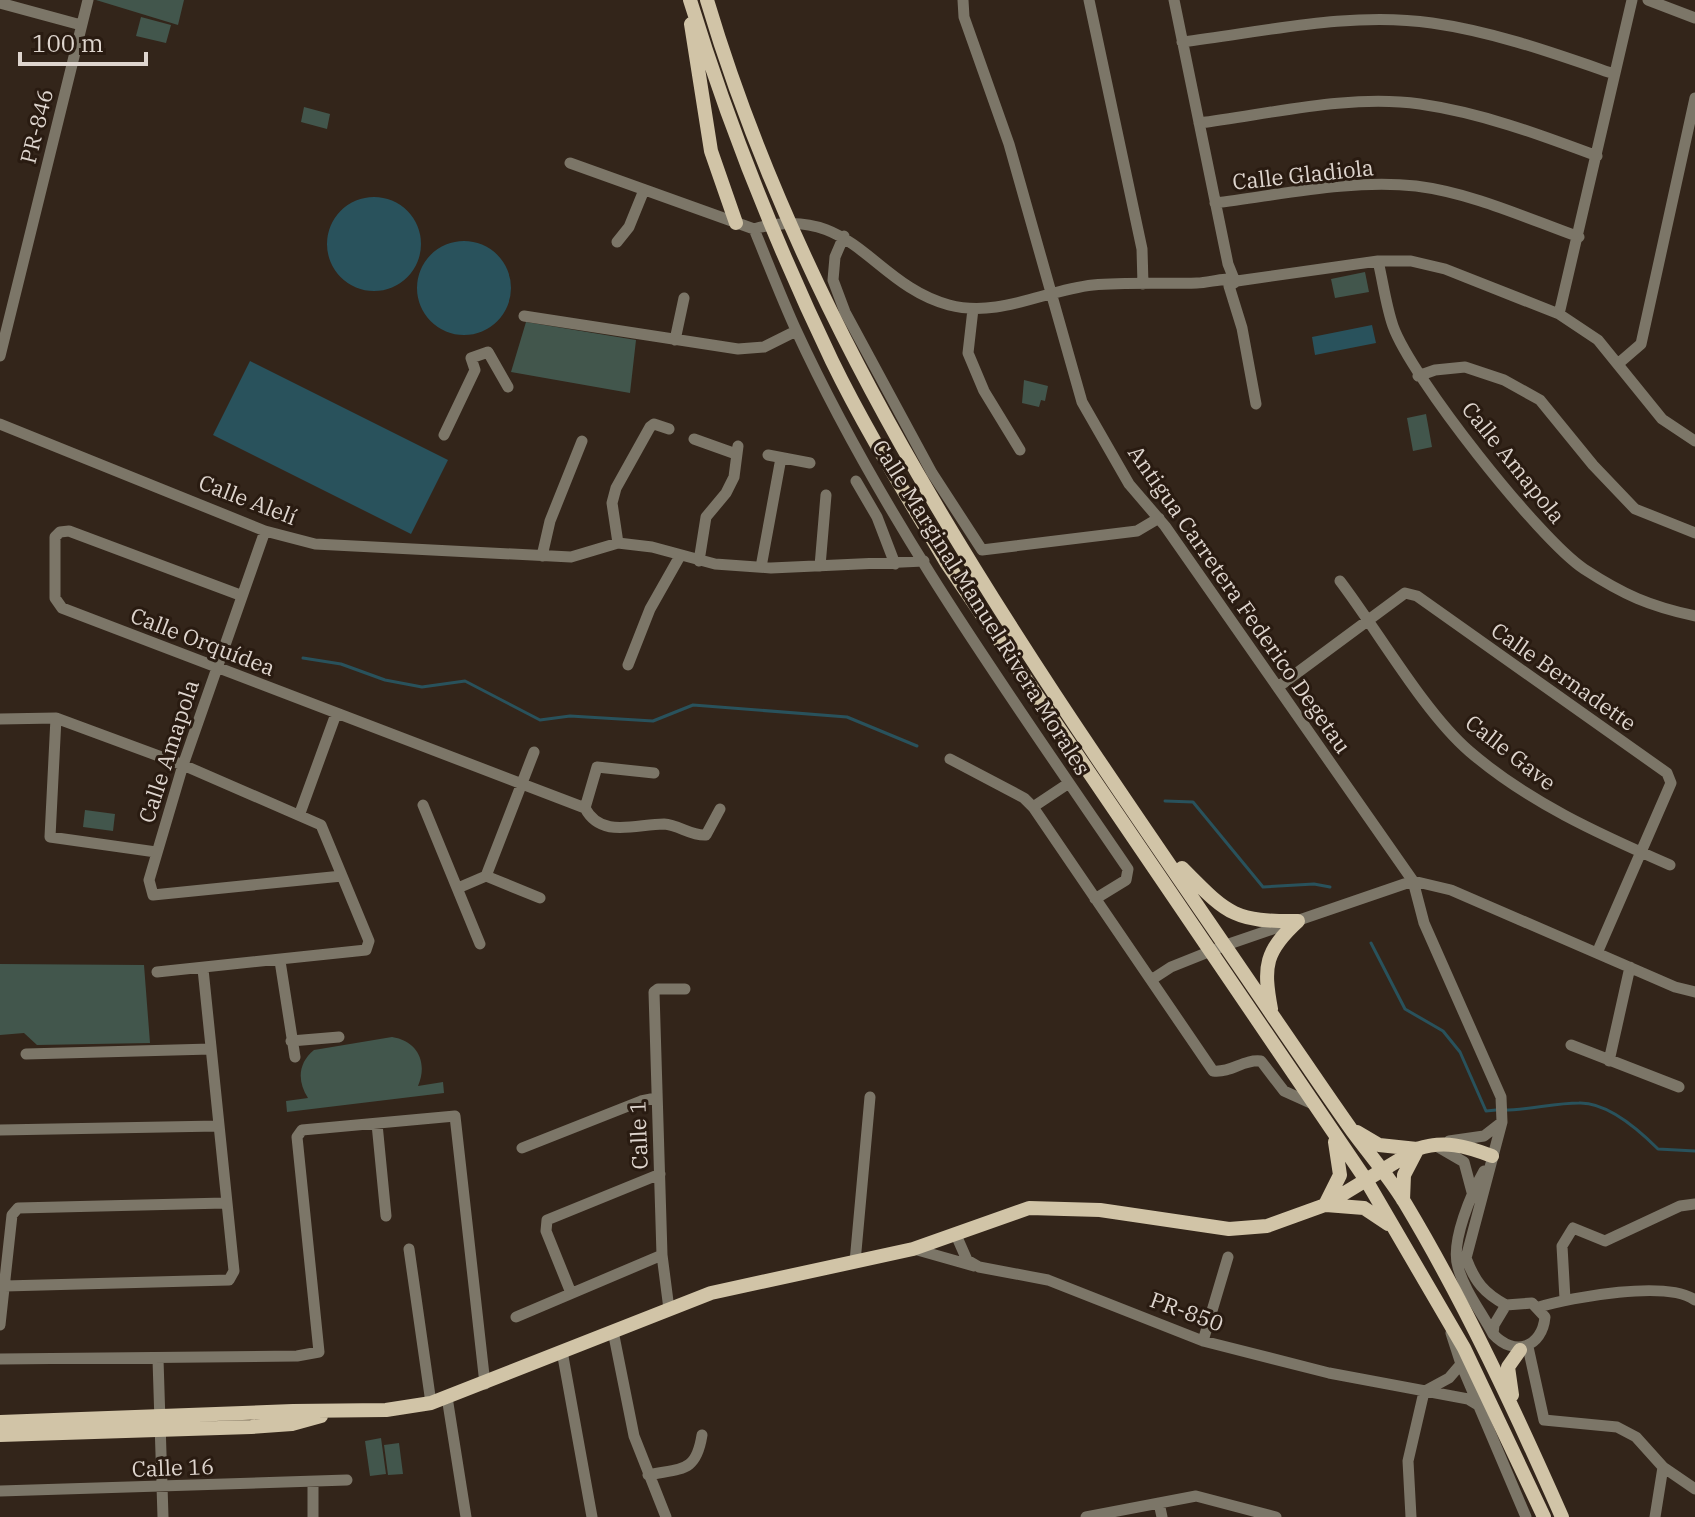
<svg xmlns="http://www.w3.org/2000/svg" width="1695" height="1517" font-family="'IBM Plex Serif',serif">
	<rect width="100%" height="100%" fill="#33251a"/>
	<path fill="#42564c" d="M96 0H184L178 25Z
		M141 17 171 25 166 43 136 36Z
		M304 107 330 114 327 129 301 122Z
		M1365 272 1369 292 1335 298 1331 279Z
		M526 322 636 340 630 393 511 372Z
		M1024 380 1048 386 1045 401 1041 400 1039 407 1022 403Z
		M1426 414 1432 447 1413 451 1407 418Z
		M85 810 115 814 113 831 83 827Z
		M0 964 144 965 150 1043 37 1045 24 1033 0 1035Z
		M392 1037C418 1041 428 1063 418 1086L443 1082 444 1093 287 1112 286 1101 308 1098C297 1081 298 1063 314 1050Z
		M381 1438 386 1474 370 1476 365 1441Z
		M399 1443 403 1474 388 1475 384 1445Z"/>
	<path fill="#29525c" d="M327 244a47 47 0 1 1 94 0a47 47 0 1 1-94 0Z
		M417 288a47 47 0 1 1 94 0a47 47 0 1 1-94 0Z
		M1372 325 1376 343 1315 355 1312 337Z
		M250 361 448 460 411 534 213 435Z"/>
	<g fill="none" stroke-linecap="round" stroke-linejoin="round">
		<path stroke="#29525c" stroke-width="3" d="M303 658 341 664 385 680 422 687 465 681 540 720 570 716 653 721 693 705 847 717 917 746
			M1165 801 1193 802 1263 887 1314 884 1330 887
			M1371 943 1405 1009 1443 1031 1460 1052 1486 1111 1496 1110
			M1504 1110C1529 1110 1554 1103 1579 1103 1608 1102 1639 1130 1658 1149L1695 1151"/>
		<path stroke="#7c7668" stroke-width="11" d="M963 0 964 17 1009 144 1082 402 1129 484 1165 526 1413 881 1424 923 1501 1097 1502 1122 1466 1258C1475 1282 1484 1293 1506 1305
			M1089 0 1142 249 1143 284
			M1174 0 1228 264 1234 279
			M1648 0 1695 18
			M0 3 81 25
			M1182 42C1263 32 1351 11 1432 23 1495 32 1553 53 1614 74
			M1199 123C1270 114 1349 94 1420 104 1482 113 1538 134 1597 156
			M570 163 754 229C852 201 871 284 949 305 999 318 1045 290 1093 285 1127 282 1162 284 1197 283 1210 283 1226 276 1237 281
			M1215 203C1280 195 1350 179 1416 186 1472 193 1526 218 1579 237
			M754 229C768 263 781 297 796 330 884 521 1010 696 1128 869L1126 880 1095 899
			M844 236 835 257 833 280 845 312 932 473 982 550 1137 531 1159 518
			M617 242 629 227 644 190
			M1378 261C1383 282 1386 306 1393 326 1411 377 1539 539 1584 569 1624 595 1649 606 1695 616
			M1229 286 1237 281 1378 261H1411L1445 269 1559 314 1598 340 1662 419 1695 441
			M1229 286 1242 328 1256 404
			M973 309 968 353 984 391 1020 450
			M1559 314 1632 0
			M524 316 738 349 764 347 796 331
			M675 340 684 298
			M0 356 88 0
			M1619 363 1641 344 1695 98
			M1418 376 1435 370 1465 367 1504 380 1540 400 1593 465 1635 509 1695 533
			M0 424 265 531 315 544 571 557 618 543 652 547 715 564 771 568 924 561
			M444 435 475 370 471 358 488 352 508 387
			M694 439 736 454
			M768 455 810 463
			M856 481 877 517 895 564
			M265 531 183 765 149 880 153 895 342 876
			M618 543 612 503 616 488 650 427 654 424 669 429
			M542 556 550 521 582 441
			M699 561 706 517 726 493 734 477 738 446
			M820 566 826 495
			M761 567 781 458
			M1340 581C1378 631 1424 712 1469 751 1528 802 1599 834 1670 865
			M240 595 69 531 60 532 55 537V598L62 608 585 808
			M628 665 650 609 680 556
			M1278 687 1405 593 1417 596 1667 773 1671 783 1597 953
			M56 718 50 837 156 852
			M0 719 56 718 183 765 321 825 369 941 366 950 157 972
			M950 759 1024 798 1033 807 1213 1071C1232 1073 1243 1059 1261 1061L1284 1091 1315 1105
			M423 805 480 944
			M1033 807 1069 783
			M585 808C601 839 636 824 664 824 679 825 691 836 706 835L720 809
			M585 808 597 767 654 773
			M300 813 336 714
			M486 876 540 898
			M458 888 486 876 534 752
			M280 961 295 1057
			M1151 980 1171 967 1226 945 1413 881 1451 890 1675 987 1695 992
			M291 1041 339 1037
			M1571 1045 1679 1087
			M26 1054 211 1049
			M1609 1061 1630 967
			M377 1124 386 1216
			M0 1130 218 1126
			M1449 1141 1484 1136 1502 1122
			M1433 1144 1464 1162 1472 1192
			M522 1148 641 1101 656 1098
			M1484 1171C1472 1192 1450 1242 1458 1267 1464 1290 1482 1313 1493 1334
			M956 1235 967 1260 979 1267 1048 1280 1203 1341 1329 1373 1468 1399 1478 1405
			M409 1249 431 1403
			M914 1249 974 1266
			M855 1262 870 1097
			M5 1286 229 1280 234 1271 203 969
			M571 1293 546 1231 547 1220 660 1174
			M1565 1299 1562 1246 1573 1228 1605 1241 1680 1206 1695 1204
			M1532 1303 1545 1317C1542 1348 1514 1357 1493 1334L1494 1325 1506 1305Z
			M1539 1307C1572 1297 1667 1280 1695 1300
			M669 1309 662 1255 654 992 658 989H685
			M516 1317 662 1255
			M0 1325 12 1215 18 1208 225 1203
			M613 1331 634 1436 666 1517
			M1203 1341 1228 1257
			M1528 1347 1544 1420 1617 1427 1636 1437 1663 1467 1695 1489
			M562 1351 592 1517
			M0 1359 297 1356 319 1352 297 1137 302 1130 455 1116 485 1384
			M158 1359 163 1517
			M1461 1364 1526 1517
			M1425 1391 1449 1378 1461 1364 1451 1333
			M447 1397 466 1517
			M648 1475C682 1468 696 1473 702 1435
			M313 1483V1517
			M0 1491 347 1480
			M1159 1503 1162 1517
			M1086 1517 1196 1496 1276 1517
			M1411 1517 1408 1461 1424 1392
			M1655 1517 1663 1467"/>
		<path stroke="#d1c4a7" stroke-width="14" d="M690 0C728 124 776 244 832 361 866 431 907 496 946 562L1366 1180 1464 1348 1544 1517
			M707 0C819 377 1055 695 1273 1016 1300 1055 1326 1094 1353 1132 1370 1155 1390 1178 1405 1203 1465 1303 1515 1411 1562 1517
			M691 24 711 151 736 223
			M1182 868C1227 913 1232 922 1298 921
			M1271 1009C1263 966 1265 951 1298 921
			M1357 1132 1379 1145 1417 1149
			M1403 1200 1404 1175 1417 1150
			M1325 1205 1340 1175 1335 1142
			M1326 1205 1364 1208 1388 1224
			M1512 1395 1508 1367 1520 1350
			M0 1422 293 1411 386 1410 431 1403 711 1293 913 1249 1029 1208 1100 1210 1229 1229 1267 1226 1325 1205 1417 1149C1444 1140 1466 1146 1492 1156
			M0 1435 251 1427 292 1424 321 1416"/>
	</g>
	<g text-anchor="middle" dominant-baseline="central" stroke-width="6" stroke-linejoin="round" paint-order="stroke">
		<g font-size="22" fill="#ded5ce" stroke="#291b11">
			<text transform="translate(36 126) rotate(-76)">PR-846</text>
			<text transform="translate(1303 174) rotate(-6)">Calle Gladiola</text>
			<text transform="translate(1514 462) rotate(51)">Calle Amapola</text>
			<text transform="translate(248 499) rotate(21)">Calle Alelí</text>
			<text transform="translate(1240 599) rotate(55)">Antigua Carretera Federico Degetau</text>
			<text transform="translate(982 607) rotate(58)">Calle Marginal Manuel Rivera Morales</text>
			<text transform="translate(203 641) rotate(21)">Calle Orquídea</text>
			<text transform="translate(1564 676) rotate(35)">Calle Bernadette</text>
			<text transform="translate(168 751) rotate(-72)">Calle Amapola</text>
			<text transform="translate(1511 752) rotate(38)">Calle Gave</text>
			<text transform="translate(638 1135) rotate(-92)">Calle 1</text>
			<text transform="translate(1187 1311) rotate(20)">PR-850</text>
			<text transform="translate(173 1467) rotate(-2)">Calle 16</text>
		</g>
	</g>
	<path d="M20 52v12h126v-12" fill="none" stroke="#ded5ce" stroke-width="4"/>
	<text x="32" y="52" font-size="24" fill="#ded5ce" stroke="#291b11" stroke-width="6" paint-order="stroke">100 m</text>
</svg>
